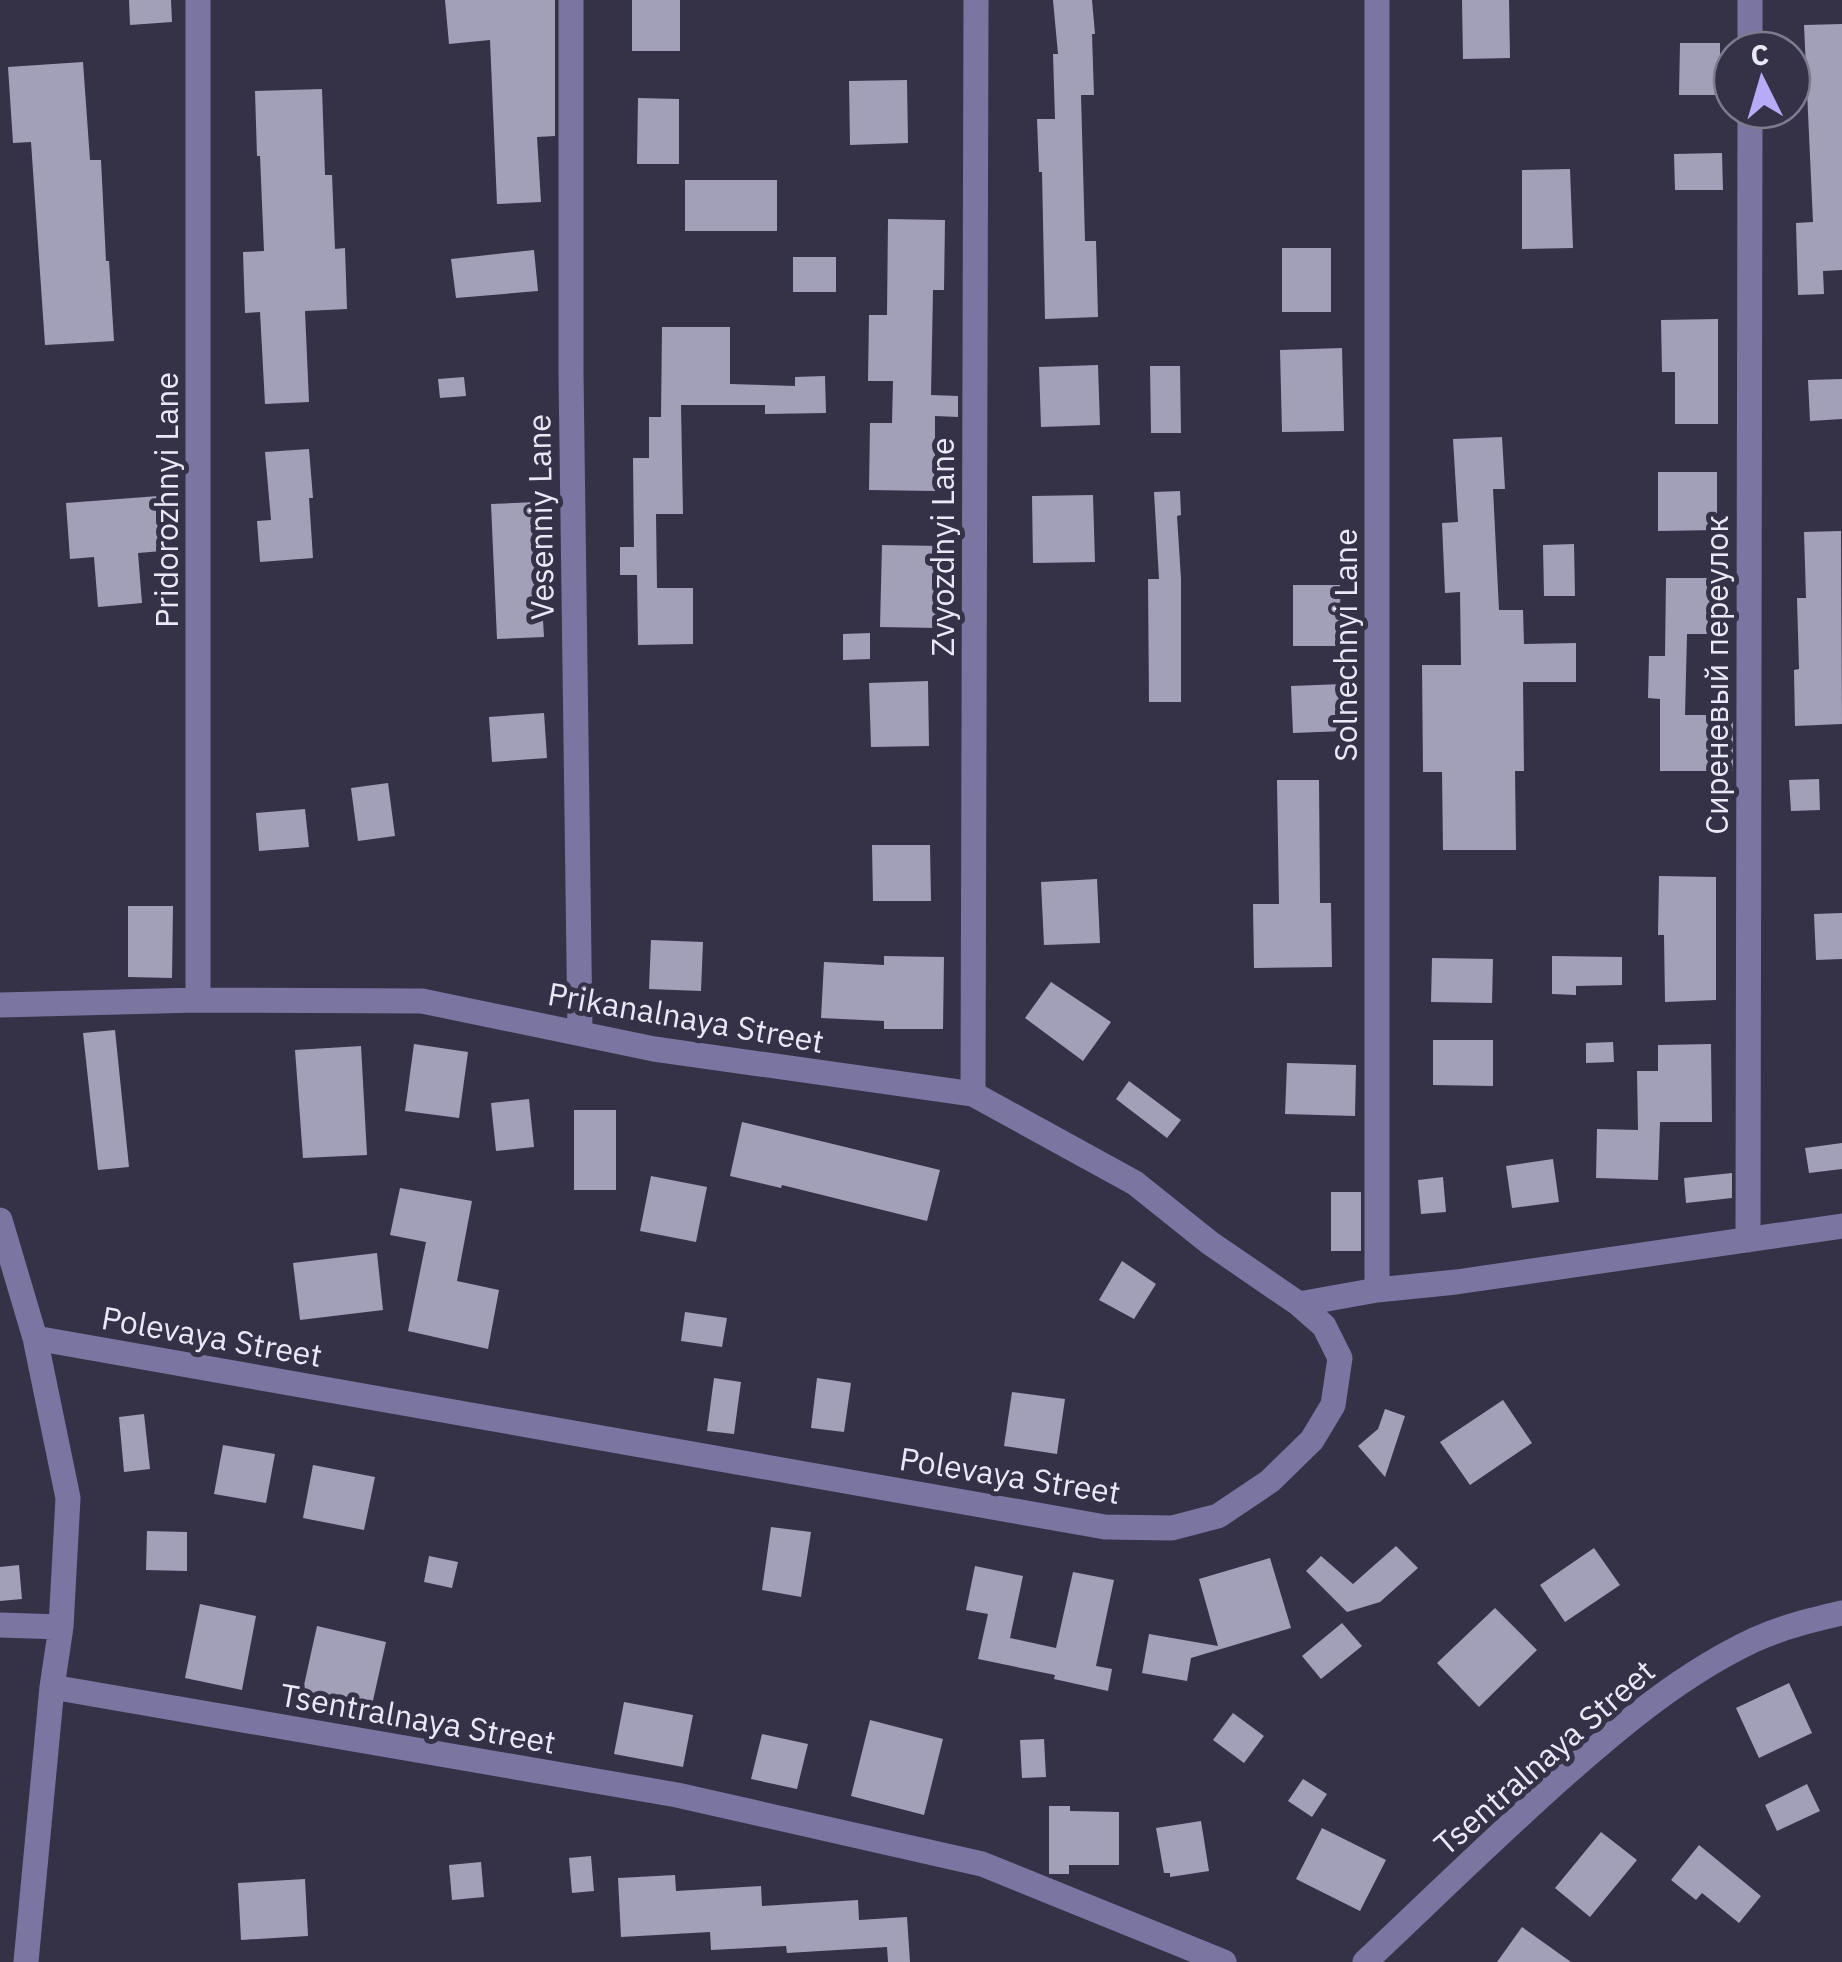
<svg xmlns="http://www.w3.org/2000/svg" width="1842" height="1962" font-family="'IBM Plex Sans',sans-serif">
	<rect width="100%" height="100%" fill="#353248"/>
	<path fill="#a29fb9" d="M129 0H171L172 22 130 25Z
		M445 0H555V136L537 137 541 202 497 204 490 40 449 44Z
		M632 0H680V51H632Z
		M1053 0H1092L1095 34H1092L1094 95H1081L1085 241H1096L1098 317 1045 319 1042 172H1039L1037 119H1055L1053 54H1058Z
		M1462 0H1509L1510 58 1463 59Z
		M1842 24V270L1823 271 1824 294 1798 295 1796 223 1813 222 1804 25Z
		M1680 43H1720V95H1679Z
		M83 62 90 160H101L106 261H109L114 341 45 345 31 142 13 143 8 67Z
		M907 80 908 143 850 145 849 81Z
		M322 89 325 175H332L335 249 345 248 347 309 305 311 309 402 265 404 260 312 245 313 243 252 264 251 260 156H257L255 91Z
		M638 98 679 99V164H637Z
		M1722 153 1723 190H1675L1674 154Z
		M1570 169 1573 248 1522 249V170Z
		M685 180H777V231H685Z
		M888 219 945 220 944 290H933L931 395 958 396V417L935 416V491L869 490 870 423H892L893 381H868L869 315H887Z
		M1282 248H1331V312H1282Z
		M534 250 538 291 456 298 451 259Z
		M793 257H836V292H793Z
		M1718 319V424H1675V372H1662L1661 320Z
		M662 327H730V384L795 386V377L825 376 826 413 765 414V405H681L683 514H656L657 588H693V644L638 645 637 575H620V547H634L633 458H649V417H661Z
		M1342 348 1344 431 1282 432 1280 350Z
		M1098 365 1100 425 1041 427 1039 367Z
		M1150 366H1180L1181 433H1151Z
		M464 377 466 396 440 398 438 379Z
		M1842 379V419L1810 421 1808 380Z
		M1502 437 1505 489H1493L1499 610H1523L1524 644 1576 643V682H1523L1524 771H1515L1516 850H1443L1442 772H1423L1422 665H1461L1460 592 1445 593 1442 523 1458 522 1453 439Z
		M309 449 313 498H309L313 558 260 562 257 521 271 520 265 452Z
		M1658 472H1717V530L1658 531Z
		M1180 491 1181 515 1177 516 1181 579V702H1149L1148 579H1159L1154 492Z
		M1093 495 1095 562 1033 563 1032 496Z
		M158 496 162 551 138 553 142 603 98 607 94 557 70 559 66 503Z
		M536 502 544 637 497 639 491 504Z
		M1841 531 1842 724 1795 726 1794 670 1799 669 1797 598H1806L1804 532Z
		M1574 544 1575 596H1544L1543 545Z
		M882 545 941 546 939 628 880 627Z
		M1666 578H1729L1728 634H1687L1685 715H1733V771H1660V699L1648 698 1649 656H1665Z
		M1293 585H1340L1341 646H1293Z
		M870 633V659L843 660V634Z
		M928 681 929 746 871 747 869 683Z
		M1343 684 1345 731 1293 733 1291 686Z
		M544 713 547 758 492 762 489 717Z
		M1819 779 1820 810 1791 811 1789 780Z
		M1277 780H1319L1320 903H1331L1332 967 1254 968 1253 904H1279Z
		M388 783 395 836 358 841 351 788Z
		M305 809 309 847 259 851 256 813Z
		M872 845H930L931 901H873Z
		M1659 876 1716 877V1000L1665 1002 1664 935H1658Z
		M1097 879 1100 943 1044 945 1041 882Z
		M128 906H173L172 978 128 977Z
		M1842 913V959L1816 960 1814 914Z
		M651 940 703 942 701 991 649 989Z
		M884 956 944 957 943 1029H884V1021L821 1018 824 962 884 965Z
		M1552 956 1622 957V985L1576 986V995L1552 994Z
		M1432 958 1493 959 1492 1003 1431 1002Z
		M1051 982 1111 1022 1083 1061 1025 1018Z
		M115 1030 129 1167 98 1170 83 1033Z
		M1433 1040H1493V1086L1433 1085Z
		M1613 1042 1614 1062 1586 1063V1043Z
		M414 1044 468 1052 459 1118 405 1111Z
		M1711 1044 1712 1122H1660L1658 1180 1596 1178 1597 1129 1638 1130 1637 1071H1658V1045Z
		M361 1046 367 1155 303 1158 295 1050Z
		M1287 1063 1356 1065 1355 1116 1285 1114Z
		M1129 1081 1181 1120 1167 1138 1116 1099Z
		M529 1099 534 1147 496 1151 491 1103Z
		M574 1110H616V1190H574Z
		M742 1122 940 1170 927 1221 782 1185 781 1188 730 1176Z
		M1842 1143V1169L1809 1173 1805 1148Z
		M1553 1159 1559 1202 1512 1208 1506 1166Z
		M1732 1173V1198L1686 1203 1684 1178Z
		M651 1176 707 1187 696 1242 640 1231Z
		M1443 1177 1446 1212 1421 1214 1418 1180Z
		M400 1188 472 1201 457 1281 499 1290 488 1349 408 1331 426 1242 390 1235Z
		M1331 1192H1361V1251H1331Z
		M377 1253 383 1310 300 1320 293 1263Z
		M1122 1261 1156 1284 1134 1319 1099 1300Z
		M685 1312 727 1318 722 1347 681 1341Z
		M714 1378 741 1382 734 1434 707 1431Z
		M817 1378 851 1383 844 1432 811 1428Z
		M1012 1392 1065 1399 1057 1454 1004 1446Z
		M1503 1400 1532 1443 1470 1485 1440 1442Z
		M1385 1409 1405 1416 1385 1477 1358 1446 1378 1429Z
		M144 1414 150 1469 124 1472 119 1417Z
		M223 1445 275 1454 266 1503 214 1494Z
		M313 1465 375 1477 364 1530 303 1518Z
		M771 1527 811 1532 801 1597 762 1590Z
		M147 1531 187 1532V1571L146 1570Z
		M1396 1546 1418 1568 1380 1602 1347 1612 1306 1571 1321 1556 1353 1584Z
		M1594 1548 1620 1585 1565 1622 1540 1585Z
		M429 1556 458 1562 452 1588 424 1582Z
		M1270 1558 1291 1628 1191 1658 1187 1681 1142 1673 1149 1634 1218 1646 1199 1579Z
		M19 1565 22 1599 0 1601V1567Z
		M975 1566 1023 1576 1010 1638 1056 1648 1073 1572 1114 1580 1096 1666 1112 1669 1108 1691 1054 1679 1055 1675 978 1659 988 1614 966 1610Z
		M200 1604 256 1616 242 1690 185 1678Z
		M1495 1608 1537 1650 1479 1707 1437 1663Z
		M1342 1623 1362 1646 1321 1679 1302 1656Z
		M317 1626 386 1642 370 1714 301 1699Z
		M1789 1683 1812 1733 1759 1758 1736 1708Z
		M624 1702 693 1715 683 1767 614 1754Z
		M1233 1713 1264 1736 1244 1763 1213 1740Z
		M870 1720 943 1739 924 1815 851 1796Z
		M762 1734 808 1744 797 1789 751 1779Z
		M1044 1739 1046 1777 1022 1778 1020 1740Z
		M1303 1779 1327 1794 1312 1817 1288 1801Z
		M1807 1784 1820 1811 1777 1831 1765 1805Z
		M1049 1806H1070V1811L1119 1812V1865H1069V1874H1049Z
		M1201 1821 1209 1871 1170 1877V1873H1164L1156 1828Z
		M1322 1828 1386 1860 1360 1911 1296 1879Z
		M1601 1832 1637 1860 1590 1917 1555 1888Z
		M1699 1845 1761 1896 1739 1923 1702 1893 1696 1900 1671 1880Z
		M591 1856 594 1891 572 1893 569 1858Z
		M481 1862 484 1897 452 1900 449 1865Z
		M675 1875 676 1891 761 1886 762 1906 858 1900 859 1920 907 1917 910 1962H888L887 1947 787 1953 786 1946 711 1950 710 1932 621 1937 618 1878Z
		M305 1879 308 1936 241 1940 238 1883Z
		M1522 1927 1571 1962H1497Z"/>
	<g fill="none" stroke-linecap="round" stroke-linejoin="round">
		<path stroke="#7b75a2" stroke-width="25" d="M198 0V1000
			M571 0V373L580 1033
			M1750 50V0
			M0 1005 198 1000 422 1001 654 1049 973 1094 1135 1183 1210 1243 1299 1304
			M973 1094 976 0
			M0 1220 35 1338 68 1498 61 1627 52 1687 26 1962
			M1748 1240 1750 110
			M1377 1290V0
			M35 1338 1105 1527 1172 1528 1218 1516 1270 1481 1312 1440 1333 1405 1340 1358 1324 1326 1299 1304 1377 1290 1456 1282 1842 1226
			M0 1625 61 1627
			M52 1687 677 1795 982 1864 1224 1962
			M1365 1962C1432 1899 1498 1834 1567 1773 1625 1722 1684 1673 1754 1640 1782 1627 1812 1620 1842 1613"/>
	</g>
	<g text-anchor="middle" dominant-baseline="central" stroke-width="10" stroke-linejoin="round" paint-order="stroke">
		<g font-size="32" fill="#e9e8f6" stroke="#353248">
			<text transform="translate(166 500) rotate(-90)">Pridorozhnyi Lane</text>
			<text transform="translate(540 517) rotate(-91)">Vesenniy Lane</text>
			<text transform="translate(942 547) rotate(-90)">Zvyozdnyi Lane</text>
			<text transform="translate(1345 645) rotate(-90)">Solnechnyi Lane</text>
			<text transform="translate(1716 675) rotate(-90)">Сиреневый переулок</text>
			<text transform="translate(686 1017) rotate(10)">Prikanalnaya Street</text>
			<text transform="translate(212 1336) rotate(10)">Polevaya Street</text>
			<text transform="translate(1010 1475) rotate(9)">Polevaya Street</text>
			<text transform="translate(418 1718) rotate(10)">Tsentralnaya Street</text>
			<text transform="translate(1544 1757) rotate(-41)">Tsentralnaya Street</text>
		</g>
	</g>
	<g transform="translate(1762 80) rotate(355)"><circle r="48" fill="#353248" stroke="#7d7b8e" stroke-width="2.5"/>
	<path d="M0-8L18 38L0 25L-18 38Z" fill="#b7abf8"/>
	<text y="-15" font-size="28" font-weight="bold" text-anchor="middle" fill="#e9e8f6">С</text>
	</g>
</svg>
